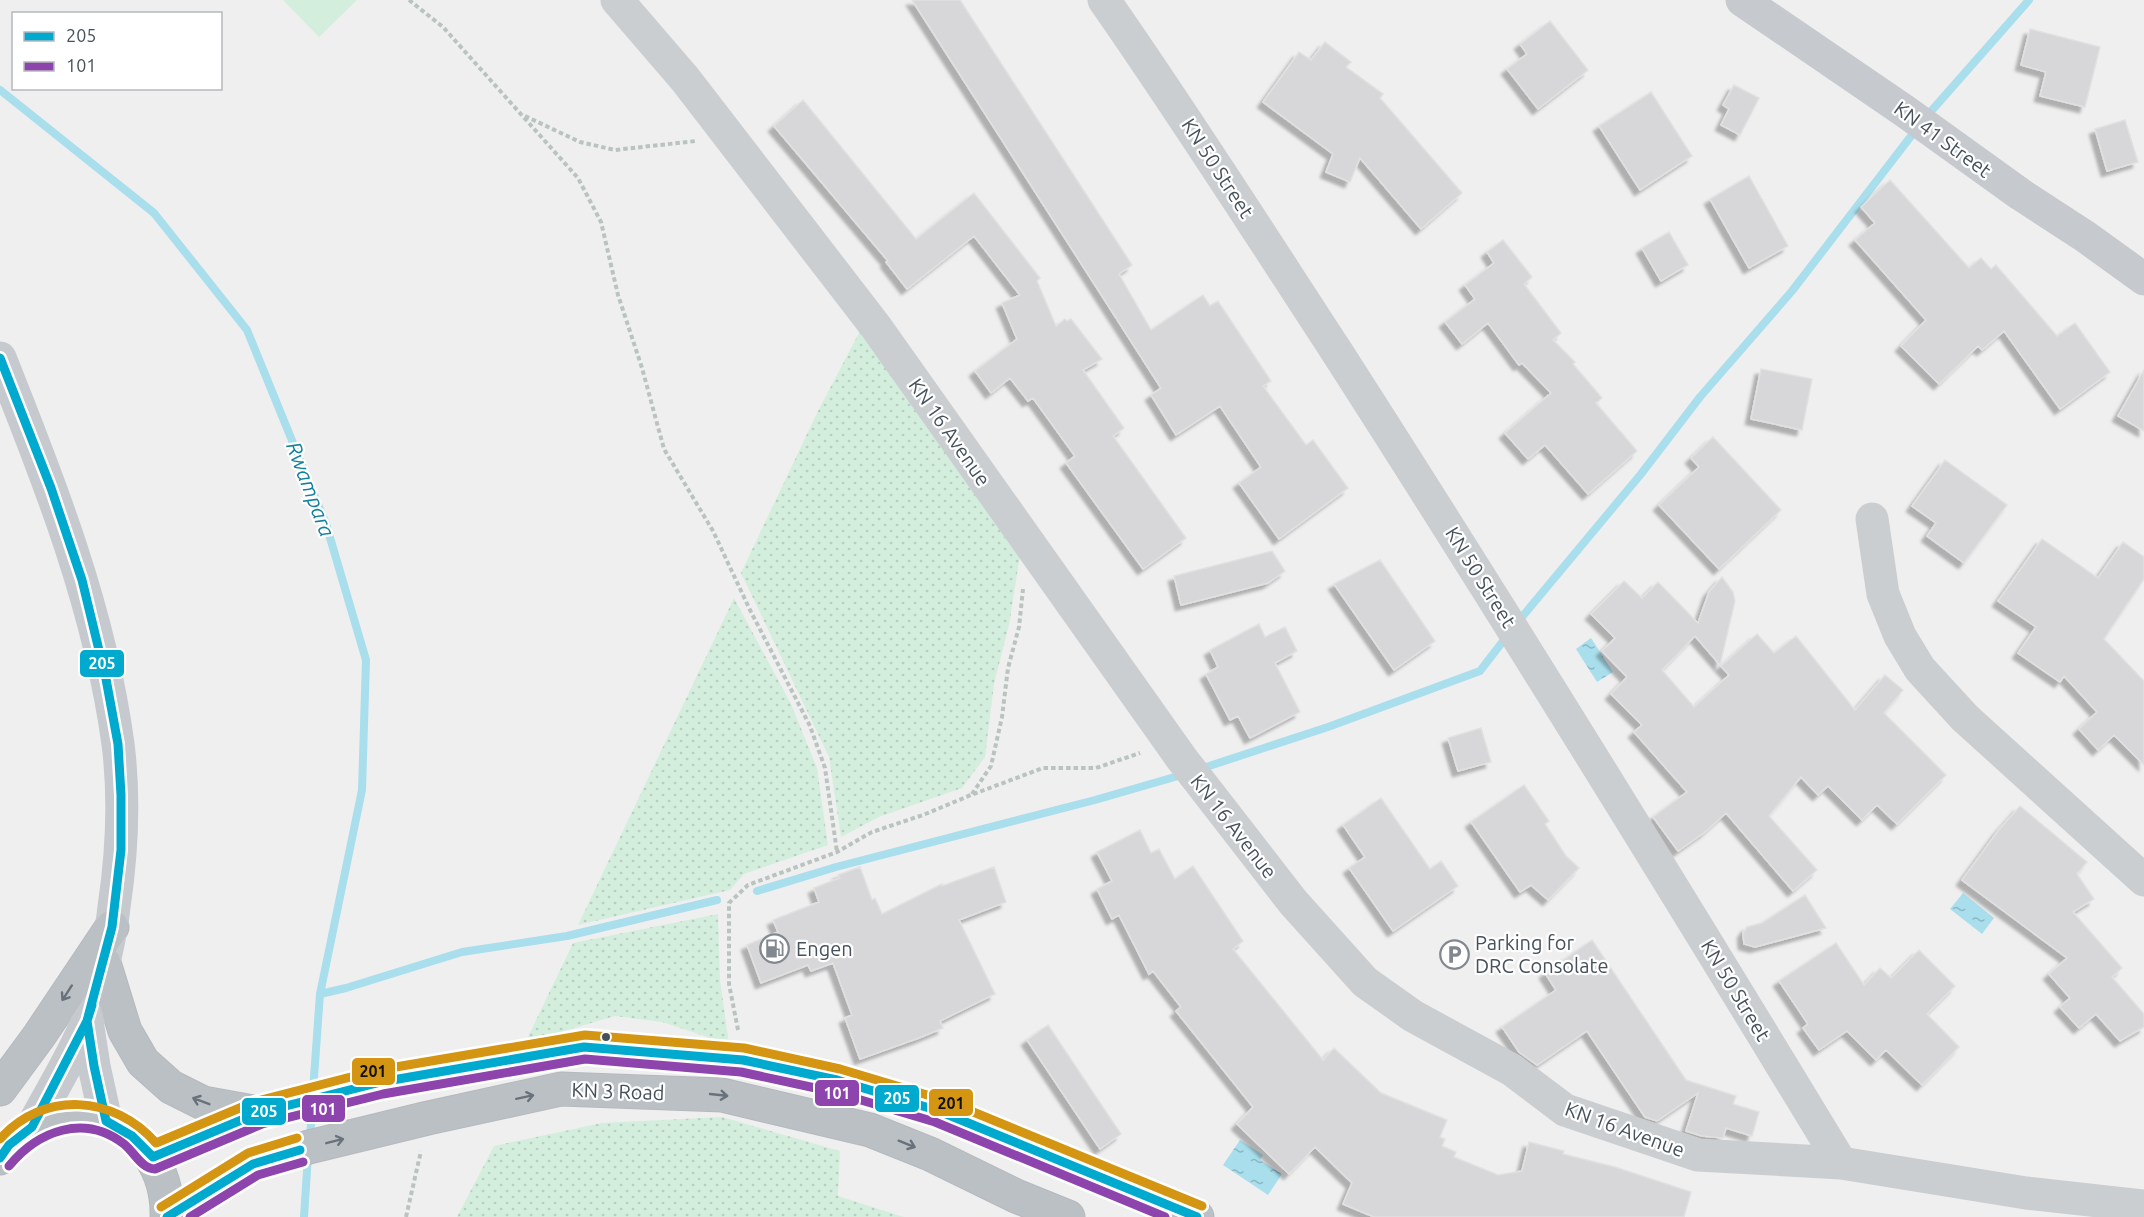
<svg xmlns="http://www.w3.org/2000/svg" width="2144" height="1217" font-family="Ubuntu,sans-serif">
	<defs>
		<pattern id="green-dots" width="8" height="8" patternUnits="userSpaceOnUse" patternTransform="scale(1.5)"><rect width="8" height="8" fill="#d4eede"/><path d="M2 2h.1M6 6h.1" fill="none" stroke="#b7cec1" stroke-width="1.8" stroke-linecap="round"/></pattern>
		<pattern id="water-ripples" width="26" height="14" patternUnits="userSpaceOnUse" patternTransform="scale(1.5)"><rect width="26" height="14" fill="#a9deec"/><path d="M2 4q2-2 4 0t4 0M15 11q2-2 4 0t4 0" fill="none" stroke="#8bb6c2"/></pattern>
		<filter id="shadow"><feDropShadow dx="-5.5" dy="5.5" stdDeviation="1.5" flood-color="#0004"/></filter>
	</defs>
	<rect width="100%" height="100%" fill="#f0efef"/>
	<path fill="url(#green-dots)" d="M861 329 1022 543 1009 625 994 684 985 757 962 788 879 817 841 837 829 757 741 573 817 413Z
		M734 598 791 704 817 768 828 845 744 874 730 890 578 925Z
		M718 914 720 980 729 1044 662 1022 615 1016 564 1031 527 1039 573 943Z
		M722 1117 840 1151 838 1196 904 1217H457L494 1146 602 1123Z"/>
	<path fill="#d4eede" d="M283 0H357L319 37Z"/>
	<path fill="url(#water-ripples)" d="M1591 638 1613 672 1597 682 1576 649Z
		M1963 893 1994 918 1982 934 1950 909Z
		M1240 1140 1263 1155 1260 1160 1282 1174 1268 1195 1223 1165Z"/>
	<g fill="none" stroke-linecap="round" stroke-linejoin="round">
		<path stroke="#a9deec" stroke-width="8" d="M0 90 154 213 247 330 326 524 366 660 362 790 320 994 313 1091
			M1926 117 2029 0
			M1517 623 1641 474 1700 397 1792 291 1918 127
			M1200 769 1328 727 1480 671 1507 636
			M757 891 836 867 1095 800 1185 774
			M320 994 346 988 462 952 567 936 717 900
			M310 1139 312 1107
			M304 1217 308 1155"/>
	</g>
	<path fill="#d7d7d9" stroke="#e1e1e2" stroke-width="1.5" filter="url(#shadow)" d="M912 0H960L1132 265 1119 274 1151 330 1203 295 1210 306 1218 301 1271 381 1263 386 1306 445 1313 440 1348 488 1279 539 1239 483 1261 467 1220 406 1176 435 1151 395 1161 388Z
		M1550 21 1588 70 1538 109 1507 69 1527 54 1520 44Z
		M2030 29 2100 47 2085 107 2040 96 2046 72 2021 65Z
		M1325 42 1351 62 1346 67 1383 94 1380 98 1462 193 1421 229 1360 158 1350 182 1326 172 1333 154 1263 102 1299 52 1311 60Z
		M1734 85 1759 98 1740 135 1721 125 1729 109 1723 105Z
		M1651 92 1692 156 1640 190 1599 126Z
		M803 100 916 239 974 193 1040 278 1037 281 1056 326 1065 319 1067 321 1071 319 1102 359 1083 370 1124 428 1113 436 1186 538 1143 569 1066 463 1075 456 1033 398 1028 401 1010 378 991 393 975 371 1017 339 1002 303 1020 295 974 236 907 289 886 262 888 261 774 126Z
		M2125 120 2138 162 2107 171 2095 129Z
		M1749 176 1788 246 1749 268 1710 199Z
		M1890 180 1969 268 1981 258 1991 269 1996 265 2057 336 2075 323 2110 372 2060 409 2004 331 1982 350 1978 346 1939 384 1901 346 1926 320 1855 240 1875 223 1861 207Z
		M1669 232 1688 265 1661 281 1642 248Z
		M1503 240 1532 277 1524 284 1561 333 1553 340 1575 362 1573 364 1602 398 1596 403 1637 451 1588 494 1545 445 1528 459 1505 433 1551 393 1522 363 1519 365 1488 323 1462 344 1445 322 1475 299 1465 285 1494 263 1487 252Z
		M1761 369 1812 379 1802 430 1751 419Z
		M2144 370V431L2118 416Z
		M1713 437 1781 510 1719 569 1659 505 1699 467 1691 458Z
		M1945 460 2007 505 1964 563 1927 536 1936 523 1912 506Z
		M2042 539 2098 578 2123 542 2144 557V579L2104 639 2144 681V765L2114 735 2098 750 2079 729 2097 712 2064 676 2060 682 2018 653 2036 627 1998 601Z
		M1272 551 1285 571 1268 583 1181 605 1174 576Z
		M1380 560 1435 641 1394 670 1334 584Z
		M1722 577 1733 592 1735 601 1720 665 1695 636 1662 670 1694 707 1729 675 1721 666 1757 634 1774 653 1796 636 1855 710 1885 675 1903 690 1884 713 1946 775 1897 824 1877 805 1862 820 1828 786 1818 795 1801 777 1769 816 1817 870 1793 891 1726 813 1705 832 1678 851 1653 817 1687 792 1634 732 1642 725 1611 694 1627 677 1602 651 1615 638 1591 614 1624 581 1642 598 1658 582 1698 623 1709 592Z
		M1259 624 1265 637 1285 627 1297 651 1275 663 1300 712 1250 738 1238 716 1230 720 1206 674 1218 667 1210 650Z
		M1481 728 1491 762 1458 771 1448 738Z
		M1524 785 1549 821 1545 824 1566 856 1579 868 1548 900 1531 885 1520 892 1471 822Z
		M1381 798 1430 869 1441 861 1458 886 1393 931 1349 868 1365 857 1343 825Z
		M2020 806 2087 862 2077 874 2094 899 2073 912 2122 968 2112 977 2144 1014V1027L2120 1041 2096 1014 2079 1028 2060 1007 2070 998 2049 974 2067 958 1962 880 1998 831Z
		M1140 830 1151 853 1159 849 1175 879 1193 866 1243 941 1233 949 1323 1060 1334 1048 1381 1093 1447 1120 1440 1137 1445 1139 1442 1146 1456 1152 1454 1157 1498 1175 1522 1171 1529 1142 1564 1151 1563 1154 1615 1167 1691 1192 1684 1217H1374L1343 1204 1352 1183 1315 1147 1289 1174 1237 1124 1253 1107 1176 1011 1181 1007 1153 971 1149 974 1119 915 1112 919 1097 889 1112 881 1097 852Z
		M860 867 872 900 875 898 882 914 942 884V886L994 867 1006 902 959 920 995 994 940 1021 943 1028 919 1038 860 1059 845 1018 852 1015 833 963 811 971 808 965 761 983 747 945 778 932 773 920 819 902 814 888 840 878 838 875Z
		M1805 895 1826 928 1755 947 1744 944 1743 933 1747 927 1762 923Z
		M1592 940 1686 1080 1736 1096 1733 1104 1759 1112 1752 1136 1726 1128 1723 1138 1702 1136 1686 1131 1698 1093 1657 1121 1645 1117 1587 1031 1537 1065 1519 1052 1502 1027 1556 990 1545 973Z
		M1836 943 1864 985 1880 968 1891 978 1919 950 1955 986 1927 1014 1959 1047 1922 1085 1886 1050 1876 1060 1847 1031 1819 1050 1803 1028 1808 1024 1779 981Z
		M1048 1025 1121 1134 1100 1149 1027 1040Z"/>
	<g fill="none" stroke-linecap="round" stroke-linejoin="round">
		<defs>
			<path id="highway" d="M104 963 125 1031 143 1062 171 1087 203 1103 258 1113
				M0 1089 39 1036 112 927
				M153 1157 258 1113 381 1082 584 1047 743 1060 837 1080 939 1111 1197 1217
				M0 1158C54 1077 170 1120 167 1217
				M168 1216 253 1164 309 1147 428 1118 561 1089 722 1095 870 1130 930 1154 1016 1196 1068 1217"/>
		</defs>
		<use href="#highway" stroke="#b5b9be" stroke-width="35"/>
		<path stroke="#b9c4c0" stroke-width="4" stroke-dasharray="4.5 3" stroke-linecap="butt" d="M409 0 443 27 578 178 601 222 618 295 642 368 664 449 713 531 750 610 810 726 825 768 837 852
			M525 116 580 142 615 150 696 141
			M972 794 991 766 1002 717 1008 668 1019 627 1023 589
			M738 1030 729 984V903L748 885 837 852 872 832 923 815 971 795 1043 768H1096L1140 753
			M406 1217 421 1151"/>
		<path stroke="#cbced0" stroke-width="33" d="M617 0 685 79 876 327 1182 759 1293 902 1365 982 1413 1016 1512 1070 1565 1110 1698 1155 1841 1163 2026 1193 2144 1206
			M1104 0C1185 116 1260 234 1337 352 1509 620 1676 891 1841 1163
			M1872 519 1883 594 1900 636 1920 669 1965 718 2144 880"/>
		<path stroke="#c6cace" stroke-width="33" d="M1742 0 1906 112 2020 194 2086 237 2144 279
			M0 358C50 483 100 610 118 744 125 799 122 853 114 907 111 936 104 964 96 992 93 1002 91 1013 87 1022 72 1058 50 1093 32 1127
			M87 1021 94 1066 106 1121"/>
		<use href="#highway" stroke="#bbc0c5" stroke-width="33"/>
		<defs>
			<path id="bus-1" d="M0 358 51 488 82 580 106 679 118 744 121 795V850L112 927 87 1021 94 1066 106 1121 132 1136 153 1157 258 1113 381 1082 584 1047 743 1060 837 1080 939 1111 1197 1217
				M0 1158 9 1145 32 1127 87 1021 92 1005
				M167 1217 253 1164 300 1150"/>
			<path id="bus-2" d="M9 1166C38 1131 84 1113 124 1144 134 1152 142 1169 155 1169L262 1124 383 1094 585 1059 741 1072 834 1092 935 1122 1165 1217
				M190 1217 258 1175 303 1162"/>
			<path id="bus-3" d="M0 1139C44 1090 114 1095 156 1143L254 1102 378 1070 585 1035 744 1048 840 1069 944 1100 1202 1206
				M161 1207 248 1153 297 1138"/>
		</defs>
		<use href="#bus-1" stroke="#fff" stroke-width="14"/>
		<use href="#bus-2" stroke="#fff" stroke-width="14"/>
		<use href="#bus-3" stroke="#fff" stroke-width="14"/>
		<use href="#bus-1" stroke="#00a9ce" stroke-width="9"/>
		<use href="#bus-2" stroke="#8e44ad" stroke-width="9"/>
		<use href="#bus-3" stroke="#d49512" stroke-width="9"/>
	</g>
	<defs><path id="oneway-shaft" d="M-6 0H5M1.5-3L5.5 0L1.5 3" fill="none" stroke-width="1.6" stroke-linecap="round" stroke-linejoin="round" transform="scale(1.5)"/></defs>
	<g stroke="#69727b">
		<use href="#oneway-shaft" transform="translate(67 993) rotate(123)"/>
		<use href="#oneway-shaft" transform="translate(719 1095) rotate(6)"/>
		<use href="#oneway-shaft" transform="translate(525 1097) rotate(-12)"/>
		<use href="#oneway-shaft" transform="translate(201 1101) rotate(-159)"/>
		<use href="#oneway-shaft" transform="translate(335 1141) rotate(-14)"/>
		<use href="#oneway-shaft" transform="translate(907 1144) rotate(22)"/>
	</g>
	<defs>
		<symbol id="fuel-ring" viewBox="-11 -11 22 22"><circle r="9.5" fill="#fff" stroke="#82888f" stroke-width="1.5"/><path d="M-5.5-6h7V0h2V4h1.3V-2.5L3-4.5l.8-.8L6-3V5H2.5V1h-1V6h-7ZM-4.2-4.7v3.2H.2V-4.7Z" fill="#82888f"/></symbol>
		<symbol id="parking-ring" viewBox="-11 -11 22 22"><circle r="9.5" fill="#fff" stroke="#82888f" stroke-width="1.5"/><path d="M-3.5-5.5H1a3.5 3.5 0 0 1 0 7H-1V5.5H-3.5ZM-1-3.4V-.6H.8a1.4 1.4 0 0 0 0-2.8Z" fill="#82888f"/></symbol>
	</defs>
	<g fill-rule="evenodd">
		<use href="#fuel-ring" x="758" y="932" width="33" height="33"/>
		<use href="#parking-ring" x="1438" y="938" width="33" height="33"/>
	</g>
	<circle fill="#46515b" stroke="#fff" stroke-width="2" cx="606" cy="1037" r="5"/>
	<g text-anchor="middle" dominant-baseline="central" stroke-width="4.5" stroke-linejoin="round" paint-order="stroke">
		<g font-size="20" fill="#46515b" stroke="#fff">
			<text transform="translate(1943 139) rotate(36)">KN 41 Street</text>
			<text transform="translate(1218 168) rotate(57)">KN 50 Street</text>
			<text transform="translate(950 432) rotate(55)">KN 16 Avenue</text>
			<text transform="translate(1481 577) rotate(58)">KN 50 Street</text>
			<text transform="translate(1234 826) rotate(52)">KN 16 Avenue</text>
			<text transform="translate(1736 990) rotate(59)">KN 50 Street</text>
			<text transform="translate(618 1091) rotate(2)">KN 3 Road</text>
			<text transform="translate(1625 1129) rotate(20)">KN 16 Avenue</text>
		</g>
		<g font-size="20" fill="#46515b" stroke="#fff" text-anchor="start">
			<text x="1475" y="942">Parking for<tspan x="1475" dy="23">DRC Consolate</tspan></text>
			<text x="796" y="948">Engen</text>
		</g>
		<g font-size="21" font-style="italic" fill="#0f809f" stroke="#fff">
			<text transform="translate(311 489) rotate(69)">Rwampara</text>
		</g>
	</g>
	<g stroke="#fff" stroke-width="2">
		<rect x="79" y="649" width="46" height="29" rx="6" fill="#00a9ce"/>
		<rect x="351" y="1057" width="45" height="29" rx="6" fill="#d49512"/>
		<rect x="814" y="1079" width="46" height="28" rx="6" fill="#8e44ad"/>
		<rect x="874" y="1084" width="46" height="29" rx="6" fill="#00a9ce"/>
		<rect x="928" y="1088" width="46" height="29" rx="6" fill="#d49512"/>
		<rect x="301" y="1094" width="45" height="29" rx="6" fill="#8e44ad"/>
		<rect x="241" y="1097" width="46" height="29" rx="6" fill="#00a9ce"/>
	</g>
	<g font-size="16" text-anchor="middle" font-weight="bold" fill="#fff">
		<text x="102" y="669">205</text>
		<text x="837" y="1099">101</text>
		<text x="897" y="1104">205</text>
		<text x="323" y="1115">101</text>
		<text x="264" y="1117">205</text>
	</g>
	<g font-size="16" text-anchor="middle" font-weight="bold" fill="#111">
		<text x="373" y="1077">201</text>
		<text x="951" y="1109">201</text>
	</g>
	<rect x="12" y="12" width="210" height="78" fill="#ffffff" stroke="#b5b9bd" stroke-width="1.5"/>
	<rect x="24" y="32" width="30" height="9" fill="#00a9ce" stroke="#b5b9bd" stroke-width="1.5"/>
	<text x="66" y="42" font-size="18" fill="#46515b">205</text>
	<rect x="24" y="62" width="30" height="9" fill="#8e44ad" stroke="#b5b9bd" stroke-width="1.5"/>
	<text x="66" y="72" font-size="18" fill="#46515b">101</text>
</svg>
